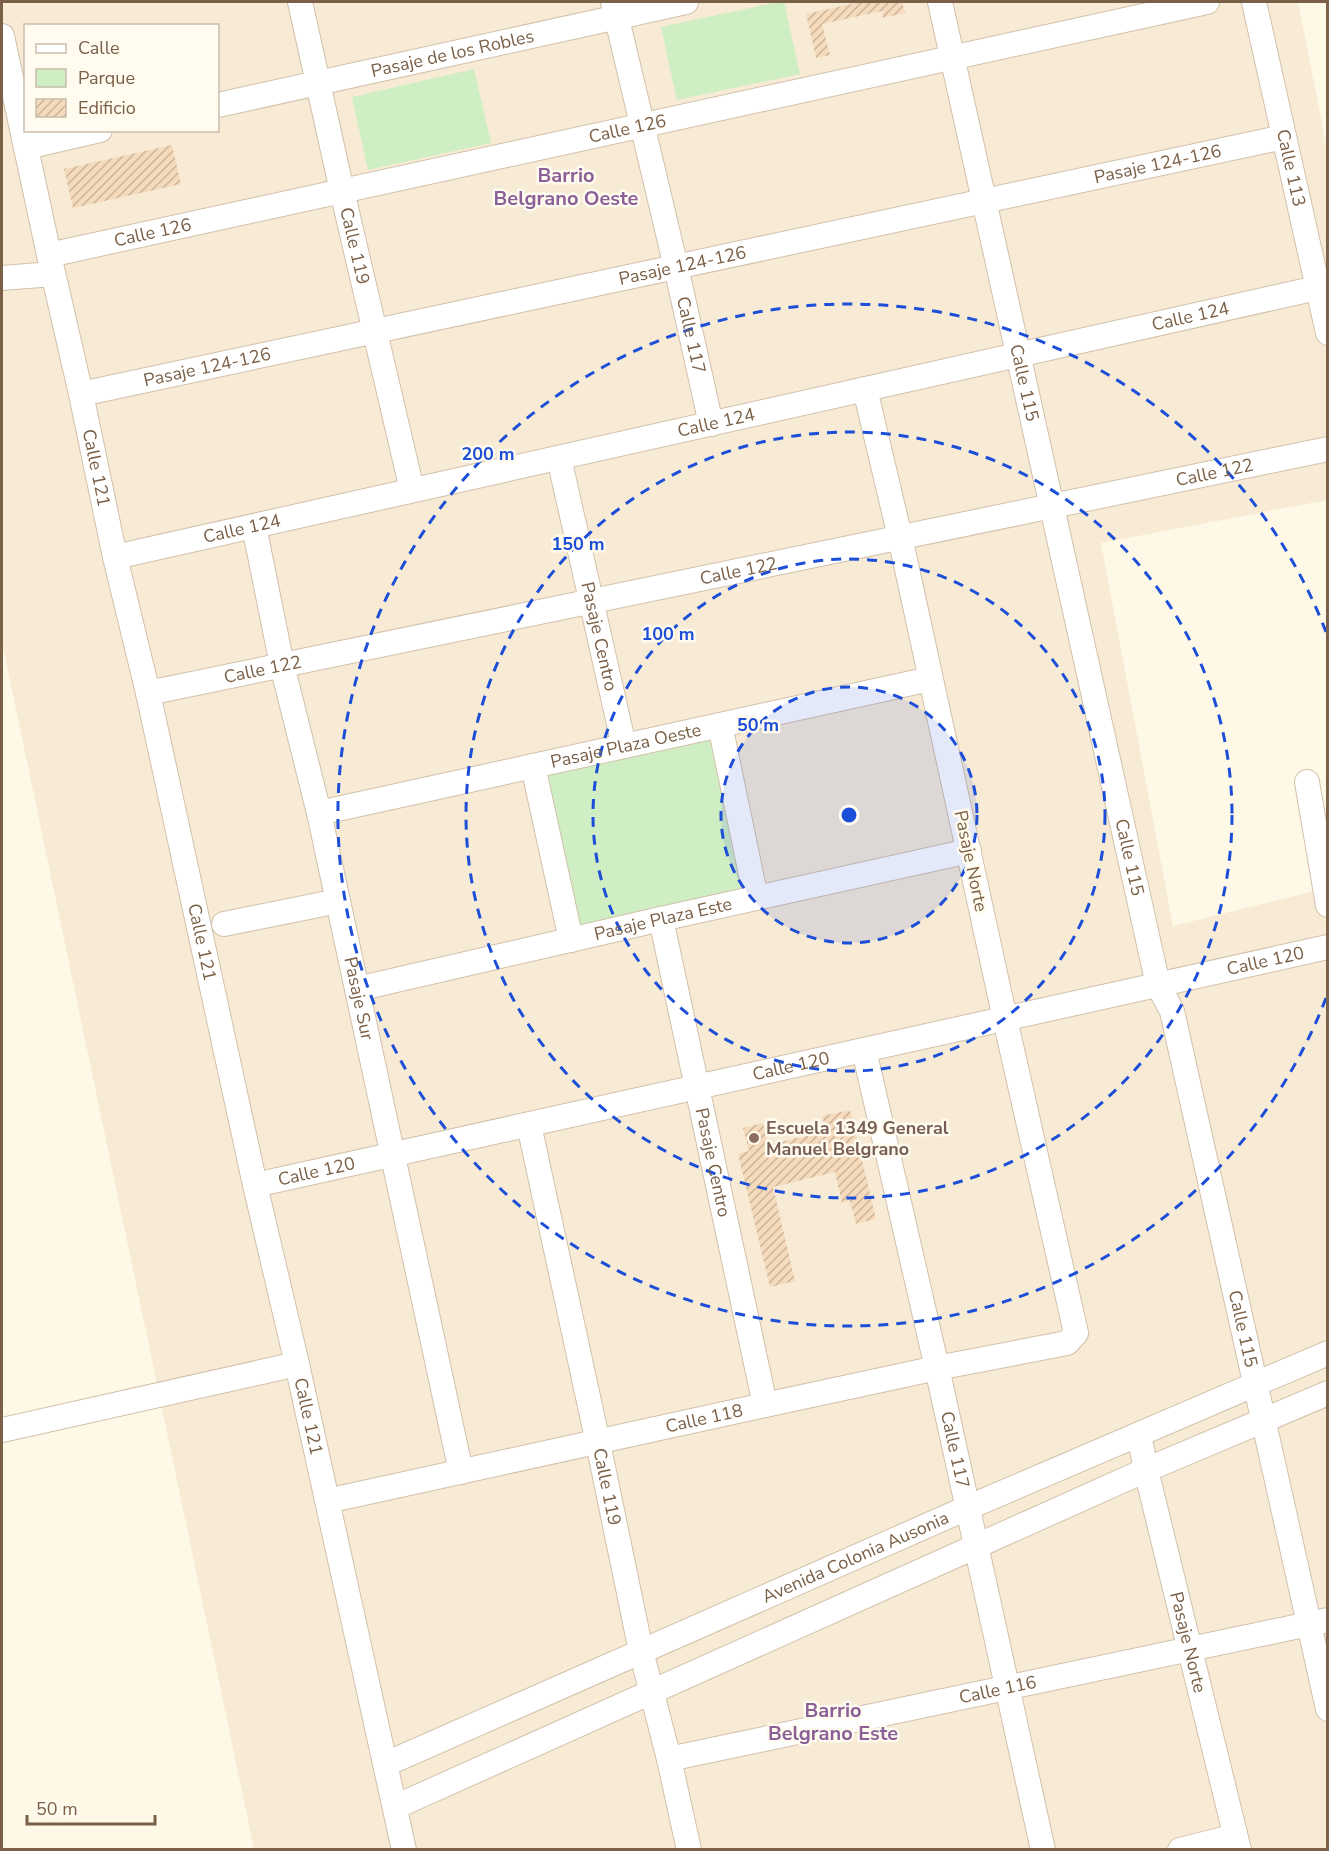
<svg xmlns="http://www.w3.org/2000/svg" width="1329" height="1851" font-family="'Nunito Sans',sans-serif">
	<defs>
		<pattern id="building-hatch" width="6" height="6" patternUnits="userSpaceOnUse" patternTransform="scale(1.5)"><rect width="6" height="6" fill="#f6dabc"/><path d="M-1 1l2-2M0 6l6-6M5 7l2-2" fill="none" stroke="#ccb49b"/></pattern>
	</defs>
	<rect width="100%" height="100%" fill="#fef8e7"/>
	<path fill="#f7ebd5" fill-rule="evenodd" d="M2 2H1298L1327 149V500L1101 543 1173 926 1327 888V1849H254L2 642ZM26 26H218V130H26Z"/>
	<path fill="#d0eec3" d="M778 2H784L800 74 677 100 661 27Z
		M474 69 491 143 368 170 352 97Z
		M709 737 743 892 578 927 544 773Z"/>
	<path fill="url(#building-hatch)" d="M860 2H902L905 13 883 18 882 11 822 24 830 55 816 58 806 14Z
		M172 145 181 184 73 208 64 169Z
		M850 1110 876 1219 856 1224 850 1201 842 1203 835 1172 773 1187 795 1281 770 1287 738 1154 749 1151 743 1128 763 1123 768 1145 826 1131 822 1116Z"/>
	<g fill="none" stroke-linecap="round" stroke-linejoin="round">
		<defs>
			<g id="minor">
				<path id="s1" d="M300 2 342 191 412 490"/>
				<path id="s2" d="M613 2 676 267 711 424"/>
				<path id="s3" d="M940 2 1158 985 1172 1011 1328 1709"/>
				<path id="s4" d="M1254 2 1328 333"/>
				<path id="s5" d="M2 36 49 255 81 394 115 557 148 693 255 1185 297 1364 404 1850"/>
				<path id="s6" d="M218 105 686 2"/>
				<path d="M26 147 100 130"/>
				<path id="s7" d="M49 255 1207 2"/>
				<path d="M2 278 53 274"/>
				<path id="s8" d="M81 394 1284 137"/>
				<path id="s9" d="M559 458 624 746"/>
				<path id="s10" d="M254 526 282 665 319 813 461 1472"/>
				<path id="s11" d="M115 557 1317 288"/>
				<path id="s12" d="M148 693 1328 449"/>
				<path d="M720 725 756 898"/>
				<path d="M533 766 571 940"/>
				<path d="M1307 782 1328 905"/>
				<path id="s13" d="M319 813 930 679"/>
				<path id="s14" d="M661 919 765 1405"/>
				<path d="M224 924 338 901"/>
				<path id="s15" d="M357 989 661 919 969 851"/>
				<path id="s16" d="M864 1050 937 1368 1043 1850"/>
				<path id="s17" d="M529 1125 598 1443 641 1651 669 1759 689 1850"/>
				<path id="s18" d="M255 1185 1328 947"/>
				<path d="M2 1430 297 1364"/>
				<path id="s19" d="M1139 1434 1146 1470 1239 1850"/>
				<path id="s20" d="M327 1501 765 1405 937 1368 1067 1343 1076 1333 1005 1019 900 537 865 389"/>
				<path id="s21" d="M669 1759 1328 1620"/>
				<path id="s22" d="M386 1764 967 1508 1328 1353"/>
				<path d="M395 1807 1146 1470 1328 1393"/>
				<path d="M1180 1850 1224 1839 1235 1833"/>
			</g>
		</defs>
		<use href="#minor" stroke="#d2c1ab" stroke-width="26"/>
		<use href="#minor" stroke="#fff" stroke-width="24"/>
	</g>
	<circle cx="849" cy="815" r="128" fill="#1d4ed8" fill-opacity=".12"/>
	<g fill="none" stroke="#1d4ed8" stroke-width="3" stroke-dasharray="10 8">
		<circle cx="849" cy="815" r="128"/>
		<circle cx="849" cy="815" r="256"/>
		<circle cx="849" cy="815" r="383"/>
		<path d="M1326 998A511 511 0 1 1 1326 632"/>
	</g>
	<circle fill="#8d6e63" stroke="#fffbef" stroke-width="2" cx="754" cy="1138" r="6"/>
	<g text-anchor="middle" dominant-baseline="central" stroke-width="5" stroke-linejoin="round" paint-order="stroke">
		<g font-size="18" fill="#7b6048" stroke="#fffbef">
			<text stroke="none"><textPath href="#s6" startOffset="240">Pasaje de los Robles</textPath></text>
			<text stroke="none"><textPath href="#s7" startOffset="592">Calle 126</textPath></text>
			<text stroke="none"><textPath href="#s8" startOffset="1101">Pasaje 124-126</textPath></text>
			<text stroke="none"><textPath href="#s4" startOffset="170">Calle 113</textPath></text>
			<text stroke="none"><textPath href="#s7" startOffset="106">Calle 126</textPath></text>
			<text stroke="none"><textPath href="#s1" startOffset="250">Calle 119</textPath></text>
			<text stroke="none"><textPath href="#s8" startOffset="615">Pasaje 124-126</textPath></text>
			<text stroke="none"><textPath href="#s11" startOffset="1102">Calle 124</textPath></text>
			<text stroke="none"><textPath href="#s2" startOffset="342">Calle 117</textPath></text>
			<text stroke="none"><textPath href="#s8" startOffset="129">Pasaje 124-126</textPath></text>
			<text stroke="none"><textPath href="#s3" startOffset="390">Calle 115</textPath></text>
			<text stroke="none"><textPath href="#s11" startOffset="616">Calle 124</textPath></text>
			<text stroke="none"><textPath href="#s5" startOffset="442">Calle 121</textPath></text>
			<text stroke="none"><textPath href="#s12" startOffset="1089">Calle 122</textPath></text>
			<text stroke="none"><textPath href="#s11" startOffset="130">Calle 124</textPath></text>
			<text stroke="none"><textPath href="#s12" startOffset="603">Calle 122</textPath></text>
			<text stroke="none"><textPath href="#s9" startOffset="183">Pasaje Centro</textPath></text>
			<text stroke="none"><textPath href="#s12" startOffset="117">Calle 122</textPath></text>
			<text stroke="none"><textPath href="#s13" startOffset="314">Pasaje Plaza Oeste</textPath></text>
			<text stroke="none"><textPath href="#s3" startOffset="876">Calle 115</textPath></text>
			<text transform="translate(971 861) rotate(78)">Pasaje Norte</text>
			<text stroke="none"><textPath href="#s15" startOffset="314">Pasaje Plaza Este</textPath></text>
			<text stroke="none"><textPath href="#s5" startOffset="928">Calle 121</textPath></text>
			<text stroke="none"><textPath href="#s18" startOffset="1035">Calle 120</textPath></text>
			<text stroke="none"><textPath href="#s10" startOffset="484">Pasaje Sur</textPath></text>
			<text stroke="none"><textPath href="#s18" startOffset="549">Calle 120</textPath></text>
			<text stroke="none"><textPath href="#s14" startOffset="249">Pasaje Centro</textPath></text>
			<text stroke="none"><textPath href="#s18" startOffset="63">Calle 120</textPath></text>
			<text stroke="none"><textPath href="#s3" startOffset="1362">Calle 115</textPath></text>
			<text stroke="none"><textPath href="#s5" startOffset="1414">Calle 121</textPath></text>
			<text stroke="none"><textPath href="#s20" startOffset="386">Calle 118</textPath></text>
			<text stroke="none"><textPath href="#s16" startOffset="410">Calle 117</textPath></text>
			<text stroke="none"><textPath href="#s17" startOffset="370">Calle 119</textPath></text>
			<text stroke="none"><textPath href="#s22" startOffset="513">Avenida Colonia Ausonia</textPath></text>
			<text stroke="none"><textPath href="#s19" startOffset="214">Pasaje Norte</textPath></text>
			<text stroke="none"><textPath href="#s21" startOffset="336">Calle 116</textPath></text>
		</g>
		<g font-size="18" font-weight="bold" fill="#785e54" stroke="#fffbef" text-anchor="start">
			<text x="766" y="1128">Escuela 1349 General<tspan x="766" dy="21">Manuel Belgrano</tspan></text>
		</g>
		<g font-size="20" font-weight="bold" fill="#8b6098" stroke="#fffbef">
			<text x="566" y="175">Barrio<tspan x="566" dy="23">Belgrano Oeste</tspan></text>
			<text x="833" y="1710">Barrio<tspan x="833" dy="23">Belgrano Este</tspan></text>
		</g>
	</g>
	<circle cx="849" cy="815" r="9" fill="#1d4ed8" stroke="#fffbef" stroke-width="3"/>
	<g font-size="18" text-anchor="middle" font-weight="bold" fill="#1d4ed8" stroke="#fffbef" stroke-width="5" stroke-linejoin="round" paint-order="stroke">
		<text x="488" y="460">200 m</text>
		<text x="578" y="550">150 m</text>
		<text x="668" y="640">100 m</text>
		<text x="758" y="731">50 m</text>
	</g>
	<rect width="1329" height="1851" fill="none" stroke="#7b6048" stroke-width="6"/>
	<rect x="24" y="24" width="195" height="108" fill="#fffbef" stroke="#cabdac" stroke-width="1.5"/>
	<rect x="36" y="44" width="30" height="9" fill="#ffffff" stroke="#cabdac" stroke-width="1.5"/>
	<text x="78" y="54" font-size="18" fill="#7b6048">Calle</text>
	<rect x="36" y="69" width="30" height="18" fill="#d0eec3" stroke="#cabdac" stroke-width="1.5"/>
	<text x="78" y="84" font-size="18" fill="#7b6048">Parque</text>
	<rect x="36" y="99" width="30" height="18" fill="url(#building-hatch)" stroke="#cabdac" stroke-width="1.5"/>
	<text x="78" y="114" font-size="18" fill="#7b6048">Edificio</text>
	<path d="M27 1815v9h128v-9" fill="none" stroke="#7b6048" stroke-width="3"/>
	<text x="36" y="1815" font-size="18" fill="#7b6048" stroke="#fffbef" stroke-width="4.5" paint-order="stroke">50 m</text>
</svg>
